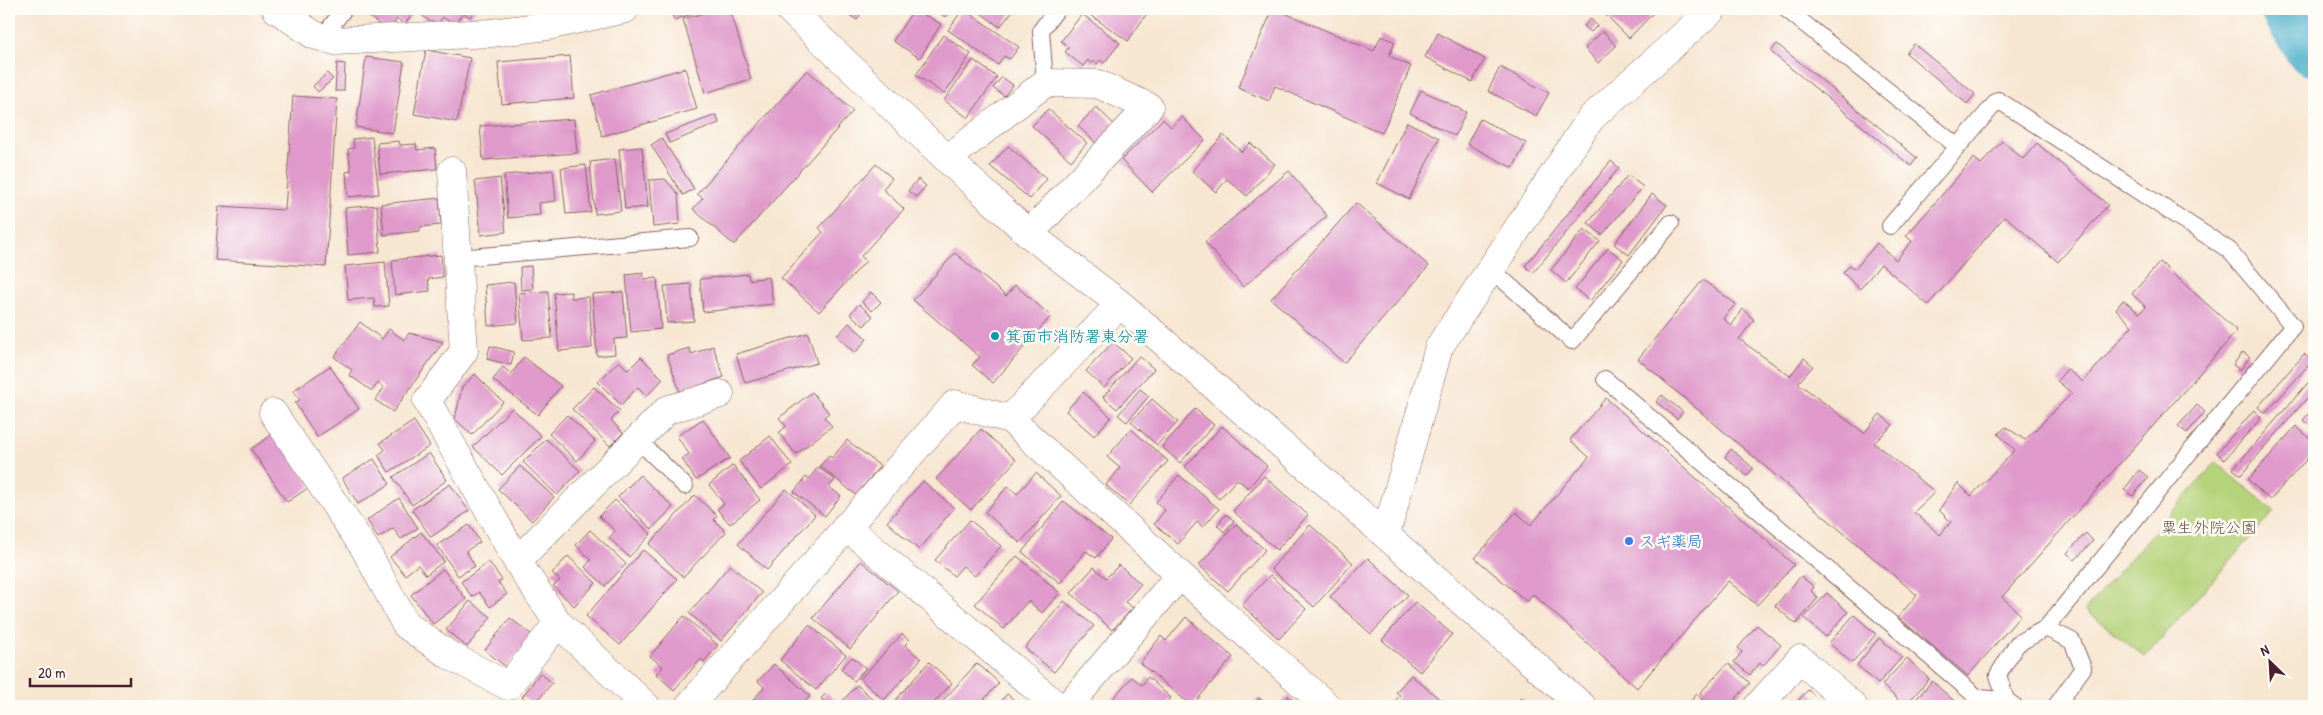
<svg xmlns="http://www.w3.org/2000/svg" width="2323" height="715" font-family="'Patrick Hand','Klee One',sans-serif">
	<rect width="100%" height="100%" fill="#fdfcf7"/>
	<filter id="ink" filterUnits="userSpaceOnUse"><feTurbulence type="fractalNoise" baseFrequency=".02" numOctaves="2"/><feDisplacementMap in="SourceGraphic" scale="10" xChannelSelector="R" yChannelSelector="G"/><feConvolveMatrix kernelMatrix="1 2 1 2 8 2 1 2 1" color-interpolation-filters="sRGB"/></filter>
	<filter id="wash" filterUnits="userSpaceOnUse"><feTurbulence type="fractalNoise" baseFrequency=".0096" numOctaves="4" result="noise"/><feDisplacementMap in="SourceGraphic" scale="20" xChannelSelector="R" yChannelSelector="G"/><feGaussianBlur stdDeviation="1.12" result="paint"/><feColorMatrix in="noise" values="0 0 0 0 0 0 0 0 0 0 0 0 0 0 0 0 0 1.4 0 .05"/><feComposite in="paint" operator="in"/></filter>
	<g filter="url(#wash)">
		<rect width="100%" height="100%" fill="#f7e6d1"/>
		<path fill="#b5d37a" stroke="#807952" d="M2216 462 2274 511 2145 657 2085 610Z"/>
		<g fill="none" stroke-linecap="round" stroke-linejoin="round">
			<path stroke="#4aaec9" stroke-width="61" d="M2291 9 2314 46"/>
		</g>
		<g id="blocks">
			<path fill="#df99cb" d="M358 9H416L405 24 397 19 389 31Z
				M424 9H476L470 17 463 13 454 25 443 17 436 26 420 14Z
				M677 9H694L695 13 674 20 671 11Z
				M718 9H730L751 79 705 93 683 19Z
				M840 9H864L857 20Z
				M914 9 941 24 920 58 893 41Z
				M933 9H950L945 17Z
				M963 9 1019 47 1010 59 1004 56 998 65 948 30Z
				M975 9H1014L1000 27Z
				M1095 9H1150L1128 41 1090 15Z
				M1273 9H1289L1287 14 1374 51 1381 36 1395 42 1389 56 1411 66 1382 133 1275 86 1269 101 1238 88Z
				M1603 9H1657L1629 38 1602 11Z
				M1082 14 1120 43 1104 63 1100 60 1097 64 1093 61 1091 64 1088 60 1083 66 1065 52 1069 47 1061 41Z
				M1591 19 1597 26 1591 32 1584 26Z
				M1603 31 1616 46 1598 63 1585 48Z
				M1438 33 1485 59 1472 82 1425 57Z
				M943 35 971 54 944 94 916 75Z
				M1777 44 1917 158 1911 166 1771 52Z
				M1914 44 1975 94 1967 104 1906 53Z
				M426 50 470 58 457 122 414 114Z
				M570 56 574 98 502 104 498 62Z
				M366 57 404 62 393 133 356 127Z
				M973 60 997 77 968 118 944 100Z
				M337 63 345 64 344 91H335Z
				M1500 67 1549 93 1536 116 1488 91Z
				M685 68 697 109 602 136 591 95Z
				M807 70 853 111 734 245 693 209 703 198 697 194Z
				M327 73 333 79 318 92 313 86Z
				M1002 77 1013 85 1004 96 993 88Z
				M1421 90 1466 112 1455 136 1410 113Z
				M293 96 337 99 326 267 215 260 219 206 285 210Z
				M1096 107 1117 127 1099 146 1078 126Z
				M1048 109 1087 143 1071 161 1032 126Z
				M716 115 719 123 669 143 665 134Z
				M1182 117 1205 140 1152 192 1121 160 1163 119 1171 127Z
				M574 119 577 153 483 160 480 126Z
				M1480 119 1526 143 1513 168 1467 144Z
				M1407 122 1439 138 1409 199 1377 183Z
				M1223 135 1242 152 1250 143 1275 164 1247 196 1227 179 1216 192 1192 171Z
				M372 137 379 194 348 197 346 172 351 171 348 149 354 148 353 139Z
				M662 138 694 189 683 195 651 145Z
				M399 141 400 145 416 144 417 150 435 148 437 169 380 174 377 143Z
				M2002 141 2023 159 2037 143 2108 205 2058 262 2005 216 1928 305 1881 264 1860 289 1843 273 1850 265 1855 269 1877 243 1896 260 1912 241 1906 236 1974 158 1981 164Z
				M1008 146 1047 179 1030 199 990 166Z
				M642 147 648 207 625 209 619 149Z
				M615 159 621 211 595 214 590 162Z
				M1611 161 1619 168 1533 273 1525 266Z
				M876 164 892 178 883 189 904 209 861 256 866 261 819 312 781 278 823 232 819 228Z
				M586 165 591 212 566 214 561 168Z
				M553 170 556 201 539 203 540 215 508 218 504 175Z
				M1289 171 1327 216 1243 287 1205 242Z
				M1628 175 1643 187 1602 235 1588 223Z
				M500 178 506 232 481 235 475 181Z
				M665 179 678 194 680 224 653 227 649 180Z
				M918 179 926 186 916 197 908 191Z
				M1652 194 1667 205 1629 255 1614 244Z
				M439 198 441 225 420 227V231L384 235 381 204Z
				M1356 203 1429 266 1344 363 1271 299Z
				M377 205 380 252 348 255 345 208Z
				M1584 229 1600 241 1566 283 1551 270Z
				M1608 248 1623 260 1590 301 1575 289Z
				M955 253 1006 296 1015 285 1051 316 993 383 972 365 980 357 913 300Z
				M441 255 443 277 428 279 430 291 395 295 392 260Z
				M385 262 389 306 375 307 374 298 348 300 345 266Z
				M2160 262 2237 331 2002 597 2021 615 1968 676 1898 617 1917 595 1638 359 1703 280 1736 304 1723 318 1731 326 1743 309 1754 320 1739 339 1790 376 1804 358 1813 366 1798 383 1864 433 1880 414 1893 425 1874 443 1935 492 1914 512 1940 535 1951 522 1939 510 1958 483 1971 496 2015 450 1998 434 2006 427 2025 440 2072 393 2057 381 2067 369 2083 382 2132 326 2116 309 2123 300 2139 313 2146 307 2132 294Z
				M531 266 533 289 521 290 520 267Z
				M643 273 644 279 657 278 661 329 631 332 626 275Z
				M748 274 749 280 769 277 773 304 703 312 700 279Z
				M514 282 518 323 488 326 485 285Z
				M691 284 694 321 667 323 664 286Z
				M548 291 552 338 523 340 519 293Z
				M571 292V298L589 297 592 348 559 351 554 293Z
				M623 292 627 338 614 339 615 354 597 356 592 294Z
				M871 292 881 302 872 311 862 302Z
				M859 304 873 316 864 326 850 314Z
				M360 322 382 339 389 329 404 340 409 333 443 342 393 412 375 400 384 388 378 383 372 391 349 375 352 370 334 357Z
				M849 323 867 339 855 353 837 336Z
				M808 333 817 363 745 383 736 354Z
				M1113 342 1131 358 1104 388 1086 371Z
				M490 346 514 352 511 365 487 359Z
				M713 346 724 377 680 392 667 355 689 348 692 354Z
				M2243 352 2250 357 2240 370 2233 365Z
				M2304 354 2312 361 2265 414 2258 407Z
				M1139 356 1154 369 1117 409 1103 397Z
				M524 357 561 386 538 415 493 380 503 367 511 374Z
				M641 357 663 379 647 396 638 387 621 405 598 382 619 361 628 370Z
				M330 366 359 409 317 437 295 403 300 400 293 391Z
				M475 374 503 402 472 435 455 419 462 387Z
				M2314 376V390L2241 475 2233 469Z
				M594 387 620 411 611 420 623 433 610 446 572 409Z
				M1140 389 1149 396 1127 422 1118 415Z
				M812 392 829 413 824 417 832 426 796 454 779 433 786 426 779 418Z
				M1083 392 1111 417 1094 436 1066 411Z
				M1662 395 1683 412 1677 419 1656 402Z
				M1606 398 1794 565 1757 605 1728 581 1637 688 1533 594 1527 602 1475 558 1516 512 1531 525 1589 457 1570 440Z
				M1152 399 1178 422 1157 445 1131 422Z
				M2197 405 2205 412 2187 433 2178 426Z
				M2314 407V429L2303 420Z
				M512 408 541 436 502 475 473 447Z
				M1195 409 1214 425 1180 463 1162 447Z
				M2254 410 2261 418 2224 460 2217 453Z
				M567 415 595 441 577 461 549 434Z
				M703 419 730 458 696 480 682 459 689 454 677 436Z
				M414 421 430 446 389 472 378 455 385 450 380 443Z
				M1222 426 1267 466 1248 488 1237 479 1219 499 1185 467Z
				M2296 426 2314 442V451L2270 500 2248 480Z
				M981 429 1016 460 971 510 936 479Z
				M1131 429 1168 461 1129 505 1106 485 1120 468 1107 457Z
				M276 432 311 486 287 502 251 449Z
				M770 436 792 465 761 489 739 461Z
				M546 439 580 471 557 495 523 462Z
				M847 440 880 466 856 495 820 466 829 456 832 458Z
				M1731 449 1753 468 1747 476 1725 457Z
				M429 453 447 480 412 505 393 477Z
				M374 459 390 484 358 504 342 478Z
				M733 465 760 500 730 524 717 509 724 504 709 485Z
				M520 466 554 497 532 521 498 489Z
				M818 467 835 480 829 487 841 496 825 516 794 492 806 477 809 479Z
				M2139 470 2148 477 2133 496 2124 490Z
				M1036 473 1061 496 1020 543 985 512 1008 486 1017 494Z
				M640 475 673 507 652 529 618 497Z
				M1179 475 1219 509 1203 527 1197 522 1178 544 1154 524 1165 510 1156 502Z
				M1264 476 1308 515 1277 550 1233 511Z
				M923 481 954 508 919 550 887 522Z
				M450 484 469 511 431 537 412 510Z
				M786 489 815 515 767 570 738 544Z
				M695 495 717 516 713 519 726 532 683 577 649 544Z
				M399 498 418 528 401 539 393 528 378 538 367 520Z
				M615 500 651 534 629 557 609 538 615 531 599 516Z
				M1064 501 1111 539 1096 558 1086 551 1060 583 1022 552Z
				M1226 514 1234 521 1224 532 1217 525Z
				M970 520 1001 546 975 576 963 566 954 576 935 560Z
				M1236 524 1265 550 1228 591 1199 565Z
				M469 525 480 542 466 551 475 566 458 576 437 545Z
				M1310 525 1353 563 1314 607 1271 569Z
				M590 530 626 564 605 586 585 567 591 560 576 545Z
				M421 532 444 561 426 575 418 565 405 575 390 557Z
				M2086 533 2093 541 2075 560 2067 553Z
				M643 550 677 579 620 645 586 616Z
				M568 556 596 583 574 606 553 586 560 580 552 573Z
				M1017 556 1060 593 1042 613 1028 601 1004 629 975 604Z
				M1368 558 1408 595 1371 634 1330 597Z
				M861 561 898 591 850 649 813 618Z
				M489 562 502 580 498 582 507 594 490 607 479 592 472 597 461 582Z
				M730 565 762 593 721 641 689 613Z
				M1119 565 1141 584 1125 602 1133 608 1112 630 1071 593 1094 567 1106 578Z
				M443 569 466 599 433 624 411 595Z
				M1270 575 1306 609 1279 639 1242 605Z
				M1801 576 1814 587 1811 591 1818 598 1796 624 1775 606Z
				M1827 593 1848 612 1826 637 1804 618Z
				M470 601 491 617 467 647 446 630Z
				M1064 601 1094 626 1054 672 1025 648Z
				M1415 602 1452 634 1420 672 1382 640Z
				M1854 615 1876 634 1852 663 1829 643Z
				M684 616 718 645 704 662 701 659 674 690 656 674 663 667 650 656Z
				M1186 617 1233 657 1192 706 1140 663 1161 636 1166 641Z
				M510 618 532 635 506 667 485 650Z
				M809 625 846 655 816 690 780 660Z
				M1757 625 1781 645 1763 666 1760 663 1750 675 1734 662 1742 652 1738 648Z
				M902 634 909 640 905 645 921 659 884 700 860 679Z
				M1879 638 1902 657 1878 684 1857 665Z
				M852 657 866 668 854 681 841 669Z
				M1907 658 1929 679 1905 706 1882 685Z
				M929 662 952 683 931 706H899L894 702Z
				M977 663 999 683 978 706H943L940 704Z
				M1728 663 1750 683 1729 706H1716L1700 693Z
				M774 664 810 696 801 706H748L764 687 758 681Z
				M540 673 552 683 534 705 522 697Z
				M1411 675 1448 706H1391L1400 695 1396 692Z
				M1132 677 1142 685 1148 677 1171 698 1164 706H1106Z
				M1932 681 1954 701 1950 706H1910Z
				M857 685 881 706H838Z
				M1808 690 1826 706H1793Z
				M826 693 836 702 832 706 821 699Z
				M1007 694 1021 706H997Z
				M1697 694 1710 706H1686Z
				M1288 696 1300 706H1279Z
				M1259 698 1268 706H1251Z
				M1521 698 1531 706H1514Z"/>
		</g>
	</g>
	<g filter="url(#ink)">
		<use href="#blocks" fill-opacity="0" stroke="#876565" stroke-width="1"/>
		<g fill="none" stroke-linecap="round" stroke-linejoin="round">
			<defs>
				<path id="lane" d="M1786 9 1958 147
					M323 37 344 9
					M1045 83 1041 30 1057 9
					M1890 226 1998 100 2229 250 2293 326 2046 628
					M458 258 690 238
					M1492 270 1572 341 1671 223
					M1605 379 1978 698 2006 700
					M638 440 685 486
					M2014 706 2006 700 1998 675 2017 644 2046 628 2072 641 2083 668 2056 706"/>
				<path id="street" d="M276 9 314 35 335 41 491 33 547 26 625 9
					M789 9 947 159 1029 234 1120 304 1582 706
					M947 159 1045 83 1098 84 1149 107 1029 234
					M452 171 464 351 427 401 517 561 558 623 646 706
					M273 413 365 549 406 625 449 655 508 686 558 623
					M1010 419 1180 575 1327 706
					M846 526 1057 706
					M1386 534 1439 347 1591 118 1713 9
					M517 561 667 410 720 394
					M689 706 955 404 1010 419 1120 304
					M1068 706 1180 575
					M1758 706 1800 659 1853 706"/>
			</defs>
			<use href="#lane" stroke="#876565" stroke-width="18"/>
			<use href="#street" stroke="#876565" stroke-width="29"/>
			<use href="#lane" stroke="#fff" stroke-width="16"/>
			<use href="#street" stroke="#fff" stroke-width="28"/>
		</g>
	</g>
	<circle fill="#0f9aa8" stroke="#fdfcf7" stroke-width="2" cx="995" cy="336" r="5"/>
	<circle fill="#3f7fe0" stroke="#fdfcf7" stroke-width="2" cx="1629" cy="541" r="5"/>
	<g text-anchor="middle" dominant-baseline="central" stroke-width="5" stroke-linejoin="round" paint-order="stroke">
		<g font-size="16" fill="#0d838f" stroke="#fdfcf7" text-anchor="start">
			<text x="1005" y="336">箕面市消防署東分署</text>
		</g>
		<g font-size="16" fill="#6a5543" stroke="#fdfcf7">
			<text x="2209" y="527">粟生外院公園</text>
		</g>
		<g font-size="16" fill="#366cbe" stroke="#fdfcf7" text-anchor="start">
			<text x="1639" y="541">スギ薬局</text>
		</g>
	</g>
	<rect width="2323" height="715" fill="none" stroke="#fdfcf7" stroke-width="30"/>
	<g transform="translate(2270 662) rotate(335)" stroke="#fdfcf7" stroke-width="4" paint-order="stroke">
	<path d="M0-4L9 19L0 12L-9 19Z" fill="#4a1f2b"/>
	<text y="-8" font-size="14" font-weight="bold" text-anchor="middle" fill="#4a1f2b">N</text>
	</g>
	<path d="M30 678v8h101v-8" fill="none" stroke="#4a1f2b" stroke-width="2.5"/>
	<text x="38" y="678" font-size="15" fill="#4a1f2b" stroke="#fdfcf7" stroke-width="4" paint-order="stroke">20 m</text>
</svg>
